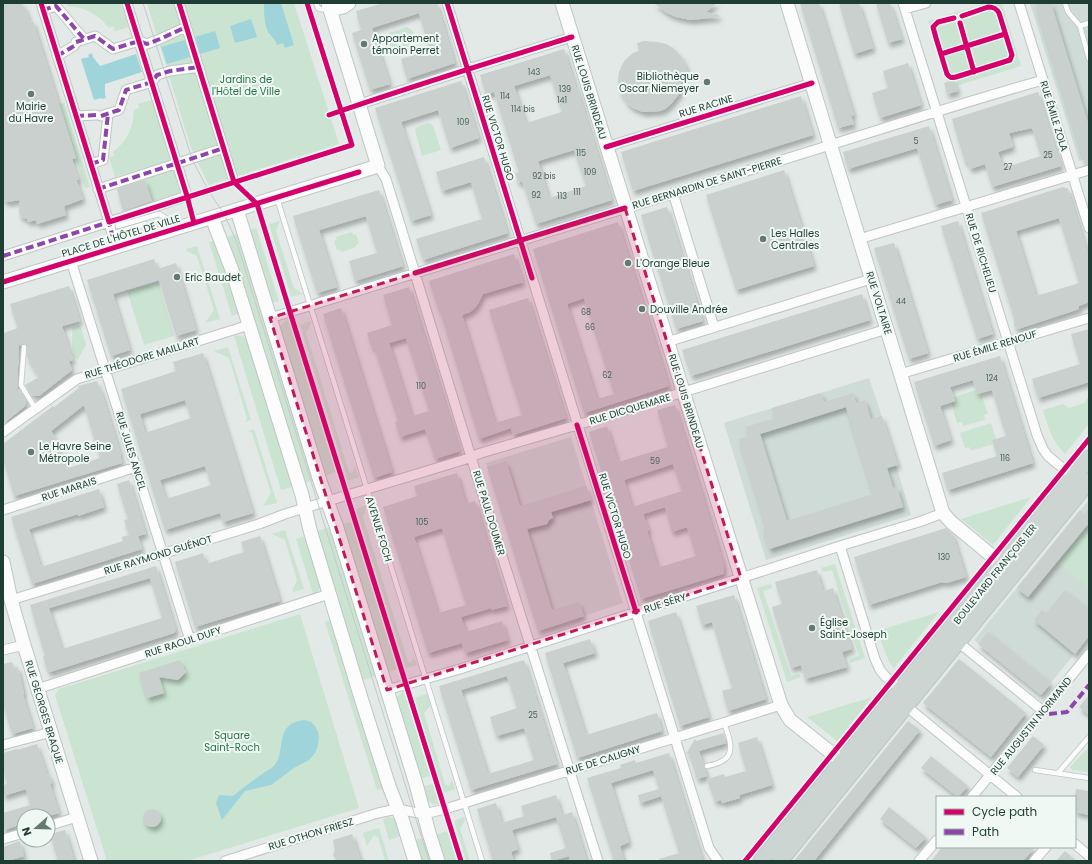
<svg xmlns="http://www.w3.org/2000/svg" width="1092" height="864" font-family="Poppins,sans-serif">
	<defs>
		<filter id="shadow"><feDropShadow dx="2.5" dy="4.5" stdDeviation="2" flood-color="#0004"/></filter>
	</defs>
	<rect width="100%" height="100%" fill="#e2e9e6"/>
	<path fill="#cfdbd6" d="M1030 3H1089V158L1079 161Z
		M869 378 898 465 896 466 911 515 766 560 724 423Z
		M571 437 623 603 538 631 486 463Z
		M1089 500V636L1041 695 974 640Z"/>
	<path fill="#cae4d1" d="M67 3H121L129 27 115 31 114 26 109 28C98 14 85 7 67 6Z
		M147 3H294L339 144 209 185 197 161 190 145Z
		M987 3H1002L1021 66 949 88 928 21Z
		M407 27 412 30C414 35 417 41 413 45L393 51C387 48 384 38 389 33Z
		M152 100 170 160 115 177 109 157 114 156 113 152C128 140 133 129 134 110L139 108 138 104Z
		M64 103 90 187 85 188 59 104Z
		M428 123 431 124 433 126 441 150 422 156 415 130 417 127Z
		M173 168 180 193 127 209 119 185Z
		M280 221 276 231 294 288 303 294 291 297 269 224Z
		M256 228 279 301 269 303 246 231Z
		M352 232 353 235 356 234 359 243 356 245V247L341 252 340 249 337 250 334 241 337 240 336 237Z
		M240 233 317 479 301 484 223 238Z
		M217 240 240 313 232 316 209 242Z
		M197 246 220 319 205 323 214 310 197 256 187 251 186 249Z
		M158 282 174 336 144 345 127 291Z
		M289 319 337 472 322 477 278 330C281 324 283 322 289 319Z
		M310 321 311 323 306 333 349 472 352 473 355 466 359 477 348 481 300 325Z
		M80 325 86 345 78 359 74 357C73 352 72 347 72 342 72 337 73 333 72 328Z
		M234 336C240 335 244 336 249 340L295 486 281 490Z
		M228 347 251 420 245 422 247 418 229 358 214 351Z
		M976 390 977 394 981 393 988 414 984 415 985 420 963 426 962 422 957 423 951 402 955 401 954 397Z
		M1088 397H1089V424L1065 454C1051 439 1049 429 1043 410L1063 404 1069 408 1084 403Z
		M991 423 996 439 992 440 993 444 971 451 969 447 965 448 960 433Z
		M254 429 277 503 263 506 271 493 252 433 248 431Z
		M1031 497 993 545 961 519Z
		M367 505 363 517 408 662 411 663 414 657 417 665 406 668 356 509Z
		M351 522 397 669 386 673 340 525Z
		M334 526 379 675 360 681 314 532Z
		M1089 528V588L1059 564Z
		M285 530 304 589 293 592V589L297 580 285 540 272 534Z
		M308 535 321 587 318 591 313 594 296 539Z
		M835 564 865 658 850 663 849 659 859 656 832 570 823 572 821 568Z
		M771 584 772 588 763 591 791 676 799 674 801 677 787 682 757 588Z
		M939 612 894 668 889 662 877 631Z
		M300 614 359 808 187 861H107L55 695 59 689Z
		M334 619 386 788 377 790 325 622Z
		M404 691 430 776 418 779 395 702C397 697 399 694 404 691Z
		M427 694 431 705 424 713 445 784 449 786 452 780 455 789 443 793 414 698Z
		M872 697 837 741 807 717Z
		M1089 747V772L1073 770 1070 767Z
		M433 784 439 804C426 805 425 797 421 787Z
		M389 817C400 820 400 825 404 835L389 840 383 819Z
		M464 817 465 820 460 829 470 861H466L454 821Z
		M379 828 389 861H385L378 837 374 835 367 846 363 833Z
		M447 831 457 861H441L433 836Z
		M427 837 435 861H418L412 841Z"/>
	<path fill="#9fd4da" d="M264 3H281L294 45 285 48 283 43 277 45C276 40 271 36 268 32 264 22 264 13 264 3Z
		M251 19 257 37 235 43 230 26Z
		M215 31 220 48 167 64 161 47Z
		M92 53 93 57 100 66 136 54 142 72 105 84V94L106 98 102 99 101 98 94 100 81 59 89 57 88 55Z
		M305 720 311 722 315 726 318 732 319 737 318 745 315 753 309 760 294 768 271 785 245 791 222 820 216 803 219 795 233 796C243 787 254 780 265 772 268 770 271 769 273 767 288 752 272 723 305 720Z"/>
	<path fill="#c9d0cd" fill-rule="evenodd" filter="url(#shadow)" d="M3 3H22L24 7H25L30 22 33 21 76 158 72 159 79 179 77 180V181L83 199 64 206 66 215 37 224 36 220 28 222 27 219 23 218 20 216 19 212 20 200 7 202 6 200 3 201Z
		M383 3H437L455 63 407 79 401 59 430 50 419 13 372 28 390 84 370 90 352 33 361 30 356 11Z
		M654 3H717L706 12 719 15V17L691 20 676 17 667 13Z
		M800 3H819L854 115 851 116 854 124 838 128Z
		M839 3H859L873 48 854 54Z
		M876 3H890L902 39 888 43Z
		M1035 3H1051L1089 126V164L1085 165Z
		M644 41 657 42 666 44 673 48 681 56 685 63 689 76 681 78V87L679 94 671 104 665 109 660 111 648 112H643L633 108 628 104 620 92 618 82 619 72 622 65 625 60 633 53 639 51 637 43Z
		M564 49 576 87H577L612 200 536 224 522 181 518 183 515 173 519 172 494 92 486 95 480 75ZM550 75 562 112 526 123 514 86ZM574 150 586 186 549 198 538 161Z
		M908 63 921 105 880 118 872 93 888 88 883 71Z
		M954 80 958 91 947 94 944 83Z
		M461 81 479 138 450 148 438 110 401 122 431 215 411 221 375 108Z
		M1038 92 1061 166 992 187 985 164 970 169 967 161 965 162 952 119ZM1032 128 1041 156 1003 168 998 152 1013 147 1009 133Z
		M801 96 813 135 633 191 621 152Z
		M929 126 952 200 935 205 917 148 848 169 843 152Z
		M484 157 508 233 423 260 416 239 482 219 471 182 442 191 436 172Z
		M784 170 814 266 736 290 706 195Z
		M145 180 152 201 123 211 117 189Z
		M1063 187 1068 189 1089 258V302L1079 306V309L1018 329 1014 326V318L981 213ZM1059 218 1079 283 1036 296 1016 231Z
		M379 190 403 266 355 281 349 261 377 253 366 216 319 230 337 287 317 293 293 216Z
		M667 207 703 321 676 329 641 215Z
		M958 221 993 334 977 339 941 226Z
		M618 222 669 386 584 413 533 249ZM584 298 614 394 597 399 567 304Z
		M894 243 928 353 909 359 874 248Z
		M514 254 523 282 483 294 478 304 474 309 470 312 462 315 495 423 522 415 489 310 528 298 566 418 513 435 511 428 479 439 440 311H439L429 281Z
		M154 259 157 269 176 263 196 330 176 336 159 280 113 294 130 350 111 356 87 280Z
		M69 286 80 321 62 326 73 360 69 361 72 370 39 396 32 395 25 385 39 377 27 357V345L24 343 20 346 19 344 17 391 19 389 26 400 25 406 3 424 4 333 18 328 10 304Z
		M409 287 460 451 435 459 425 429 400 437 395 422 398 421 374 347 372 348 367 333 392 325 383 295ZM406 338 429 411 412 416 389 343Z
		M862 294 870 320 691 376 682 350Z
		M341 308 392 472 374 478 323 314Z
		M1089 329V382L1038 398 1032 379 1080 364 1071 334Z
		M203 353 253 513 223 522 220 513 165 530 121 389 176 371 173 362ZM185 400 191 418 145 433 140 414ZM205 466 211 485 166 499 160 480Z
		M1000 356 1033 463 948 490 942 473 997 456 992 440 1006 436 992 390 977 394 973 380 950 387 955 401 940 406 951 440 934 446 914 382Z
		M97 381 99 388 100 387 121 455H120L122 463 14 496 3 459V444L53 406 54 407 79 388 78 386ZM84 405 100 458 65 469 56 439 51 431Z
		M821 393 824 402 853 393 856 403 865 400 871 419 882 416 898 465 887 468 893 488 897 487 903 507 769 549 763 528 766 527 739 439 749 436 746 427 775 418 772 408ZM846 407 873 494 787 521 760 434Z
		M675 405 723 562 724 570 723 574 641 599 589 432 607 426 618 462 661 449 668 447 657 410ZM673 464 682 491 632 507 624 480ZM665 507 672 532 687 527 696 556 660 567 659 564H657L647 531H649L643 514Z
		M506 461 520 506 586 486 591 500 551 512 553 518 549 520 547 524 527 529 552 610 579 602 584 616 538 631 487 467Z
		M457 473 466 504 475 501 507 606 491 610V608L461 617 466 632 502 621 508 640 465 653 462 643 428 653 383 507 417 496 414 486ZM442 528 466 605 438 613 414 537Z
		M129 480 146 534 138 536 142 549 32 584 11 517 99 489 104 507 78 516V514L29 529 41 567 123 541 122 537 129 535 124 520 128 519 117 484Z
		M1089 508V523L1028 597 1017 588 1080 510 1084 514Z
		M946 528 953 534 966 577 950 582 945 583 942 582 869 605 854 557Z
		M260 536 280 601 195 627 175 562 203 553 206 564 244 552 241 542Z
		M156 566 176 630 174 633 50 672 47 670 43 657 45 656 30 605ZM150 578 162 618 62 649 49 608Z
		M817 570 823 591 833 588 852 649 842 652 847 667 805 679 801 665 791 668 772 607 782 604 775 582Z
		M1065 590 1089 609V636L1075 654 1034 620 1042 610 1046 613Z
		M734 595 766 699 728 711 722 691 732 688 712 622 702 625 696 606Z
		M676 612 709 717 680 726 648 621Z
		M988 632 1051 683 1041 695 978 644Z
		M590 639 595 653 563 663 586 735 657 713 662 731 577 758 545 653Z
		M959 659 1026 713 991 757 923 703Z
		M180 660 184 669 186 672 178 680 159 677 164 693 147 698 139 673Z
		M524 660 557 764 471 790 439 686ZM507 676 517 708 490 717 494 729 496 736 524 728 534 760 488 774 461 690Z
		M12 662 14 668 18 667 24 694 23 695 33 728 12 734 3 704V664Z
		M1089 695V715L1079 707Z
		M908 721 920 730 814 861H794Z
		M724 733 726 743 699 751 707 776 697 779 689 754H686L695 739 696 741Z
		M1033 736 1044 745 1018 777 1007 768Z
		M757 737 772 785 739 795 740 798 722 803 721 800 715 802 707 779 724 774 725 777 746 771 738 743Z
		M37 744 47 774H49L52 783 50 784 59 813 48 816H21L23 824 3 830V813L30 805 26 789 3 796V785L7 784 3 769V753L17 749V750Z
		M669 753 703 861H659V859L679 853 661 796 640 803 638 795 659 789 653 770 611 783 629 842 620 846 624 861H614L587 778 621 768 620 765 635 760 636 763Z
		M931 756 968 786 958 797 921 768Z
		M1076 789 1089 791V815L1075 812V798Z
		M556 795 562 815 572 812 587 861H570L569 856 552 861 550 853 566 848 556 817 512 830 518 849 511 852 514 861H493L477 809 496 803 502 823 524 816 521 806Z
		M889 807 926 837 916 848 880 819Z
		M143 818a9 9 0 1 1 18 0a9 9 0 1 1-18 0Z
		M65 830 70 846 74 861H58L51 838V834Z
		M352 834 361 861H340L333 856 335 850 333 840Z
		M20 841 24 856 8 861H3V847Z
		M942 847H1035L1023 861H931Z
		M1065 851 1076 861H1056Z"/>
	<g fill="none" stroke-linecap="round" stroke-linejoin="round">
		<defs>
			<path id="lane" d="M316 3 318 8 320 9 329 10
				M1065 3 1068 12 1080 26 1089 23
				M1080 26 1089 59
				M277 198 482 861
				M118 226 159 214 178 225
				M108 247 112 234 145 224
				M24 347 21 385 35 408
				M707 766C712 765 718 764 722 761 737 754 728 734 724 723
				M1035 770 1089 778
				M1058 773 1089 737"/>
			<path id="street" d="M41 3 109 222 187 196 127 3
				M179 3 234 182
				M447 3 709 848 718 861
				M903 3 1037 435 1043 449 1048 456 1077 480
				M1019 3 1089 228
				M905 9 926 3
				M43 10 56 6 84 39
				M76 42 95 36 113 49 139 41 147 44 160 39 186 27
				M57 56 74 46
				M360 104 468 69 572 37
				M76 116 96 115
				M101 116 119 110 126 90 152 82 157 75 170 71 199 67
				M606 147 812 83
				M91 164 103 160 108 114
				M378 166 386 179 403 234 471 457 598 861
				M98 189 224 148
				M673 193 714 327
				M859 239 1089 170
				M3 256 109 222 112 234
				M71 261 190 640
				M270 318C439 265 609 213 779 161 867 134 954 105 1043 80
				M667 342 871 279
				M900 374 1089 318
				M3 432 77 379 249 325
				M3 510 136 467
				M840 546 875 659 880 670 885 676 901 690 906 706 1017 797
				M11 600 259 524 285 514 463 460 481 453 577 425 887 329
				M958 642 1043 711
				M3 650 24 645
				M37 689 329 594
				M387 690 460 669 840 546 919 522 943 513
				M3 745 51 732
				M972 797 1089 654
				M48 826 77 817
				M3 839 24 833
				M1075 844 1089 856
				M225 861 378 813 397 809 424 814 445 809 781 705
				M919 861 937 840
				M1034 861 1046 847"/>
			<path id="secondary" d="M562 3 781 705 790 720 849 767
				M787 3 943 513 951 522 1010 571
				M330 10 343 7 349 3
				M237 210 320 481 337 528 416 784 429 833 438 861
				M212 218 232 270 302 495 310 530 361 698 389 786 403 822 415 861
				M3 282 378 166 328 3
				M3 562 11 600 24 645 91 861"/>
			<path id="primary" d="M761 861 1089 458
				M780 861 1089 481"/>
		</defs>
		<use href="#lane" stroke="#bfc6c3" stroke-width="6"/>
		<use href="#street" stroke="#bfc6c3" stroke-width="11"/>
		<use href="#secondary" stroke="#bec6c3" stroke-width="15"/>
		<use href="#primary" stroke="#bbc5c2" stroke-width="17"/>
		<use href="#lane" stroke="#fbfcfb" stroke-width="4.5"/>
		<use href="#street" stroke="#fbfcfb" stroke-width="9"/>
		<use href="#secondary" stroke="#fbfcfb" stroke-width="13"/>
		<use href="#primary" stroke="#ccd5d2" stroke-width="15"/>
		<path stroke="#c6cac9" stroke-width="1" d="M143 3 192 159 208 190 224 214 236 240 429 861"/>
		<path stroke="#8e44ad" stroke-width="4" stroke-dasharray="8 4" stroke-linecap="butt" d="M43 10 56 6 84 39
			M76 42 95 36 113 49 139 41 147 44 160 39 186 27
			M57 56 74 46
			M76 116 96 115
			M101 116 119 110 126 90 152 82 157 75 170 71 199 67
			M91 164 103 160 108 114
			M98 189 224 148
			M3 256 109 222 112 234
			M1049 714 1067 712 1089 685"/>
		<defs>
			<path id="cycleway" d="M41 3 109 222 352 145 307 3
				M127 3 187 196 194 223
				M179 3 234 182 257 204 290 312 461 861
				M447 3 532 278
				M954 18 938 22 933 27 936 38 947 74C950 78 951 78 956 77L1010 60 1012 55 999 13C996 8 993 7 988 7L962 16
				M960 23 974 72
				M941 54 1005 34
				M329 115C409 87 491 62 572 37
				M606 147 812 83
				M415 273 625 208
				M3 282 359 172
				M577 425 636 612
				M745 861 1089 439"/>
		</defs>
		<use href="#cycleway" stroke="#f0f8f4" stroke-width="8"/>
		<use href="#cycleway" stroke="#d6006c" stroke-width="5"/>
	</g>
	<path fill="#c2185b" fill-opacity="0.2" stroke="#c2185b" stroke-width="3" stroke-dasharray="8 5" stroke-linejoin="round" d="M625 208 741 578 387 690 270 318Z"/>
	<g fill="#637972" stroke="#f0f8f4" stroke-width="1.5">
		<circle cx="364" cy="44" r="4"/>
		<circle cx="707" cy="82" r="4"/>
		<circle cx="31" cy="94" r="4"/>
		<circle cx="763" cy="239" r="4"/>
		<circle cx="628" cy="263" r="4"/>
		<circle cx="177" cy="277" r="4"/>
		<circle cx="642" cy="309" r="4"/>
		<circle cx="31" cy="452" r="4"/>
		<circle cx="812" cy="628" r="4"/>
	</g>
	<g text-anchor="middle" dominant-baseline="central" stroke-width="4" stroke-linejoin="round" paint-order="stroke">
		<g font-size="8" fill="#4a625b">
			<text x="534" y="72">143</text>
			<text x="565" y="89">139</text>
			<text x="505" y="96">114</text>
			<text x="562" y="100">141</text>
			<text x="523" y="109">114 bis</text>
			<text x="463" y="122">109</text>
			<text x="916" y="141">5</text>
			<text x="581" y="153">115</text>
			<text x="1048" y="155">25</text>
			<text x="1008" y="167">27</text>
			<text x="590" y="172">109</text>
			<text x="544" y="176">92 bis</text>
			<text x="577" y="192">111</text>
			<text x="536" y="195">92</text>
			<text x="562" y="196">113</text>
			<text x="901" y="301">44</text>
			<text x="586" y="312">68</text>
			<text x="590" y="327">66</text>
			<text x="607" y="375">62</text>
			<text x="992" y="378">124</text>
			<text x="421" y="386">110</text>
			<text x="1005" y="458">116</text>
			<text x="655" y="461">59</text>
			<text x="422" y="522">105</text>
			<text x="944" y="557">130</text>
			<text x="533" y="715">25</text>
		</g>
		<g font-size="10" fill="#1f3d34" stroke="#f0f8f4" text-anchor="start">
			<text x="372" y="38">Appartement<tspan x="372" dy="12">témoin Perret</tspan></text>
			<text x="699" y="76" text-anchor="end">Bibliothèque<tspan x="699" dy="12">Oscar Niemeyer</tspan></text>
			<text x="31" y="106" text-anchor="middle">Mairie<tspan x="31" dy="12">du Havre</tspan></text>
			<text x="771" y="233">Les Halles<tspan x="771" dy="12">Centrales</tspan></text>
			<text x="636" y="263">L'Orange Bleue</text>
			<text x="185" y="277">Eric Baudet</text>
			<text x="650" y="309">Douville Andrée</text>
			<text x="39" y="446">Le Havre Seine<tspan x="39" dy="12">Métropole</tspan></text>
			<text x="820" y="622">Église<tspan x="820" dy="12">Saint-Joseph</tspan></text>
		</g>
		<g font-size="10" fill="#267743" stroke="#f0f8f4">
			<text x="246" y="79">Jardins de<tspan x="246" dy="12">l'Hôtel de Ville</tspan></text>
			<text x="232" y="735">Square<tspan x="232" dy="12">Saint-Roch</tspan></text>
		</g>
		<g font-size="10" fill="#1f3d34" stroke="#f0f8f4">
			<text transform="translate(589 92) rotate(73)">RUE LOUIS BRINDEAU</text>
			<text transform="translate(706 106) rotate(-17)">RUE RACINE</text>
			<text transform="translate(1054 116) rotate(73)">RUE ÉMILE ZOLA</text>
			<text transform="translate(498 138) rotate(73)">RUE VICTOR HUGO</text>
			<text transform="translate(707 183) rotate(-17)">RUE BERNARDIN DE SAINT-PIERRE</text>
			<text transform="translate(121 236) rotate(-17)">PLACE DE L'HÔTEL DE VILLE</text>
			<text transform="translate(981 253) rotate(73)">RUE DE RICHELIEU</text>
			<text transform="translate(879 303) rotate(73)">RUE VOLTAIRE</text>
			<text transform="translate(995 346) rotate(-17)">RUE ÉMILE RENOUF</text>
			<text transform="translate(142 358) rotate(-17)">RUE THÉODORE MAILLART</text>
			<text transform="translate(686 401) rotate(73)">RUE LOUIS BRINDEAU</text>
			<text transform="translate(630 409) rotate(-17)">RUE DICQUEMARE</text>
			<text transform="translate(131 451) rotate(73)">RUE JULES ANCEL</text>
			<text transform="translate(69 489) rotate(-18)">RUE MARAIS</text>
			<text transform="translate(489 513) rotate(73)">RUE PAUL DOUMER</text>
			<text transform="translate(615 516) rotate(73)">RUE VICTOR HUGO</text>
			<text transform="translate(379 529) rotate(73)">AVENUE FOCH</text>
			<text transform="translate(158 555) rotate(-17)">RUE RAYMOND GUÉNOT</text>
			<text transform="translate(995 574) rotate(-51)">BOULEVARD FRANÇOIS 1ER</text>
			<text transform="translate(665 603) rotate(-18)">RUE SÉRY</text>
			<text transform="translate(183 642) rotate(-18)">RUE RAOUL DUFY</text>
			<text transform="translate(44 712) rotate(73)">RUE GEORGES BRAQUE</text>
			<text transform="translate(1031 726) rotate(-51)">RUE AUGUSTIN NORMAND</text>
			<text transform="translate(603 760) rotate(-17)">RUE DE CALIGNY</text>
			<text transform="translate(311 834) rotate(-17)">RUE OTHON FRIESZ</text>
		</g>
	</g>
	<rect width="1092" height="864" fill="none" stroke="#1f3d34" stroke-width="8"/>
	<rect x="936" y="796" width="140" height="52" fill="#f0f8f4" stroke="#9cada7"/>
	<rect x="944" y="809" width="20" height="6" fill="#d6006c" stroke="#9cada7"/>
	<text x="972" y="816" font-size="12" fill="#1f3d34">Cycle path</text>
	<rect x="944" y="829" width="20" height="6" fill="#8e44ad" stroke="#9cada7"/>
	<text x="972" y="836" font-size="12" fill="#1f3d34">Path</text>
	<g transform="translate(36 828) rotate(250)"><circle r="19" fill="#f0f8f4" stroke="#9cada7"/>
	<path d="M0-3L7 15L0 10L-7 15Z" fill="#637972"/>
	<text y="-6" font-size="11" font-weight="bold" text-anchor="middle" fill="#1f3d34">N</text>
	</g>
</svg>
